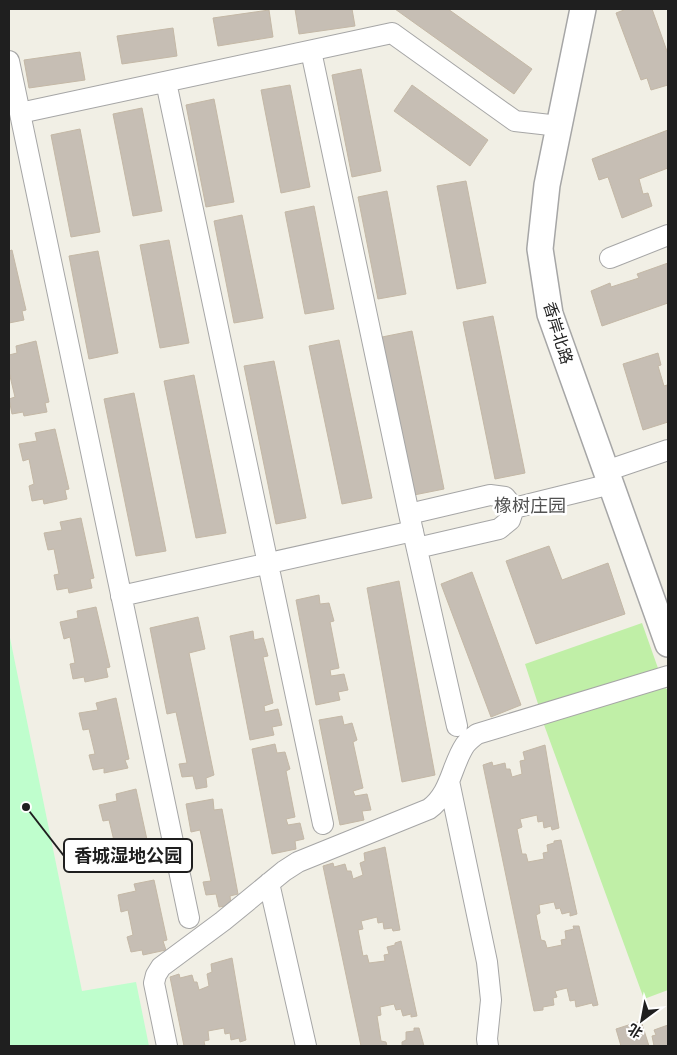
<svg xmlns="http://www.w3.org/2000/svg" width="677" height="1055" font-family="Raleway,'Noto Sans SC',sans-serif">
	<rect width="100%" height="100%" fill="#f1efe5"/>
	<path fill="#c0efa7" d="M642 623 659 671 539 707 525 664Z
		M663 686 668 690V990L644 999 543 722Z"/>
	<path fill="#bffecd" d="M9 633 82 991 136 982 149 1046H9Z"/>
	<path fill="#c6beb4" stroke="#c4b8a6" d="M295 9H352L355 26 299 34Z
		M395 9H448L532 69 514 94Z
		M623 9H652L668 54V85L651 90 647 78 641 80 616 13 624 10Z
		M269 10 273 37 218 46 213 18Z
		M173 28 177 56 122 64 117 36Z
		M80 52 85 80 29 88 24 60Z
		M361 69 381 171 352 177 332 75Z
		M290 85 310 187 281 193 261 90Z
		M412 85 488 140 470 166 394 111Z
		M214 99 234 202 206 207 186 105Z
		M142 108 162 211 133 216 113 114Z
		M80 129 100 232 71 237 51 135Z
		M668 130V168L639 179 643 194 648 193 652 206 622 218 608 177 599 180 592 159Z
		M466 181 486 283 457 289 437 186Z
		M387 191 406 294 378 299 358 197Z
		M314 206 334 309 305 314 285 212Z
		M242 215 263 318 234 323 214 221Z
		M169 240 189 343 160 348 140 245Z
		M12 250 26 310 22 311 24 320 9 323V251Z
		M98 251 118 353 89 359 69 256Z
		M668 263V303L602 326 591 291 610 283 611 287 639 278 637 274Z
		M493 316 525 473 495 479 463 322Z
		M412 331 444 489 414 495 382 337Z
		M339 340 372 498 342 504 309 346Z
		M36 341 49 402 45 403 47 412 24 416 23 412 12 414 9 399 15 397 9 372V355L17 353 16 346Z
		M658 353 661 365 658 366 664 386 667 385 668 390V422L643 430 623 364Z
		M274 361 306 518 276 524 244 366Z
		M194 375 226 533 196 538 164 381Z
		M134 393 166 551 136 556 104 399Z
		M55 429 69 489 65 490 67 499 44 504 43 499 32 501 29 486 34 484 29 459 23 461 19 444 37 441 35 433Z
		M81 518 94 578 90 579 92 588 69 593 68 588 57 590 54 575 59 574 54 549 48 550 44 533 62 530 60 522Z
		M549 546 562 580 608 563 625 614 536 644 506 561Z
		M472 572 521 705 491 717 441 584Z
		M399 581 435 775 402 782 367 588Z
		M319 595 320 604 329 603 334 621 330 622 339 668 330 670 331 676 344 674 348 690 338 692 340 700 316 705 296 600Z
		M96 607 110 667 106 668 108 677 85 682 84 677 73 679 70 664 75 663 70 637 64 639 60 622 78 618 77 611Z
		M198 617 205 649 189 653 214 775 206 778 207 787 196 789 193 776 182 777 179 764 187 763 176 712 167 714 150 628Z
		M253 631 254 640 263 638 268 656 263 657 273 703 264 706 265 712 278 709 282 725 272 727 274 735 250 740 230 636Z
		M116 698 129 759 125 760 128 768 104 773V768L93 770 89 755 95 754 89 729 83 730 79 713 98 710 96 703Z
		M342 716 344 725 352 723 357 740 353 742 363 788 353 791 355 796 367 794 371 810 362 811 364 820 340 825 319 720Z
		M275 744 277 753 285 752 290 769 286 771 295 817 286 819 288 825 300 823 304 839 295 841 296 849 272 854 252 749Z
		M545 745 559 828 552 830 551 826 544 828 543 821 538 822 537 815 520 819 522 827 517 829 522 854H526L528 862 544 859 543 853 548 852 547 845 554 843V841L561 840 577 914 570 916V912L562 914 560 908 556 909 554 902 539 905 540 913 536 915 541 940 545 941 547 948 562 945 561 940 566 939 565 931 574 929 573 926H579L598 1005 593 1006 592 1003 576 1007 575 1000 570 1001 567 988 555 991 557 997 553 998 554 1005 543 1007V1010L534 1011 483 765 492 762 493 766 505 763 506 769H510L512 777 522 774 520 761 525 760 523 752Z
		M136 789 149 849 145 850 147 859 124 864 123 859 112 861 109 846 115 845 109 820 103 821 99 805 117 801 116 794Z
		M213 799 214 810 222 809 238 894 230 896 231 905 219 907 216 894 206 895 203 882 211 881 200 830 191 832 186 804Z
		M385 847 400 930 393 931 392 928 384 929 383 922 378 923 377 917 361 921 363 929 358 930 363 956 367 955 369 963 385 961 384 955 389 954 387 947 395 945V943L401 941 417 1016 411 1017V1014L403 1016 401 1009 396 1010 394 1004 380 1007 381 1015 377 1016 381 1041 386 1042 387 1046H361L323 866 333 863 334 867 345 864 347 871H351L353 879 363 875 360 863 365 861 364 853Z
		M154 880 167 940 163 941 166 950 143 955 142 950 131 952 127 937 133 935 128 910 121 912 118 895 136 891 134 884Z
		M232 958 246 1040 240 1042 239 1038 231 1040 230 1033 225 1034 224 1028 208 1031 209 1040 204 1041 205 1046H184L170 977 179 974 180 978 192 975 194 982H197L199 990 209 986 207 974 212 972 211 964Z
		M641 1021 649 1046H621L616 1029Z
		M668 1025V1046H653H654L652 1036 656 1035 654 1030Z
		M414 1028H419L424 1046H402V1042L406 1040V1032L414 1031Z"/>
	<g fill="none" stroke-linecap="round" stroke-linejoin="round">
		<defs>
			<path id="minor" d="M311 51 409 514 457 726
				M9 61 189 918
				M166 82 323 824
				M20 113 392 33 515 121 559 126
				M610 258 668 235
				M606 471 668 450
				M514 508 611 484
				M409 514 490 495 505 497 514 508
				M417 548 499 529 510 520 514 508
				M121 596 413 531
				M449 781 487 962 491 1000 487 1039 488 1046
				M269 883 306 1046
				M167 1046 154 983 156 975 161 967 223 921 284 871 298 862 429 809C451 793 451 766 465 745 468 741 473 737 477 734L668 676"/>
			<path id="tertiary" d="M583 9 547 185 540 249 550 314 668 644"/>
		</defs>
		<use href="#minor" stroke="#a6a6a6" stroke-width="22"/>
		<use href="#tertiary" stroke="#a6a6a6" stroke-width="28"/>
		<use href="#minor" stroke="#fff" stroke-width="20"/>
		<use href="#tertiary" stroke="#fff" stroke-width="25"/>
	</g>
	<g text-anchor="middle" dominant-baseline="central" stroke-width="5" stroke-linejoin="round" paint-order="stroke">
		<g font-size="16" fill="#1f1f1f" stroke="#fff">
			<text transform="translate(558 333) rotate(73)">香岸北路</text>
		</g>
		<g font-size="18" fill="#525252" stroke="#fff">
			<text x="530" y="505">橡树庄园</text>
		</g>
	</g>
	<path fill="none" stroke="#1f1f1f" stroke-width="2" d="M26 807L64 856"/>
	<circle fill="#1f1f1f" stroke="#fff" stroke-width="2" cx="26" cy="807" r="5"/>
	<rect fill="#fff" stroke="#1f1f1f" stroke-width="2" x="64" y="839" width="128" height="33" rx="5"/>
	<g font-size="18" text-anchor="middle" font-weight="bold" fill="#1f1f1f">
		<text x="128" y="862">香城湿地公园</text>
	</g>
	<rect width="677" height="1055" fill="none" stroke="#1f1f1f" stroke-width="20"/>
	<g transform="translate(642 1020) rotate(212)" stroke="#ffffff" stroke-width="4" paint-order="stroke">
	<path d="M0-4L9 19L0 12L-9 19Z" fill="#1f1f1f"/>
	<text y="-8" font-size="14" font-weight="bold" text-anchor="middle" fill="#1f1f1f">北</text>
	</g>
</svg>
